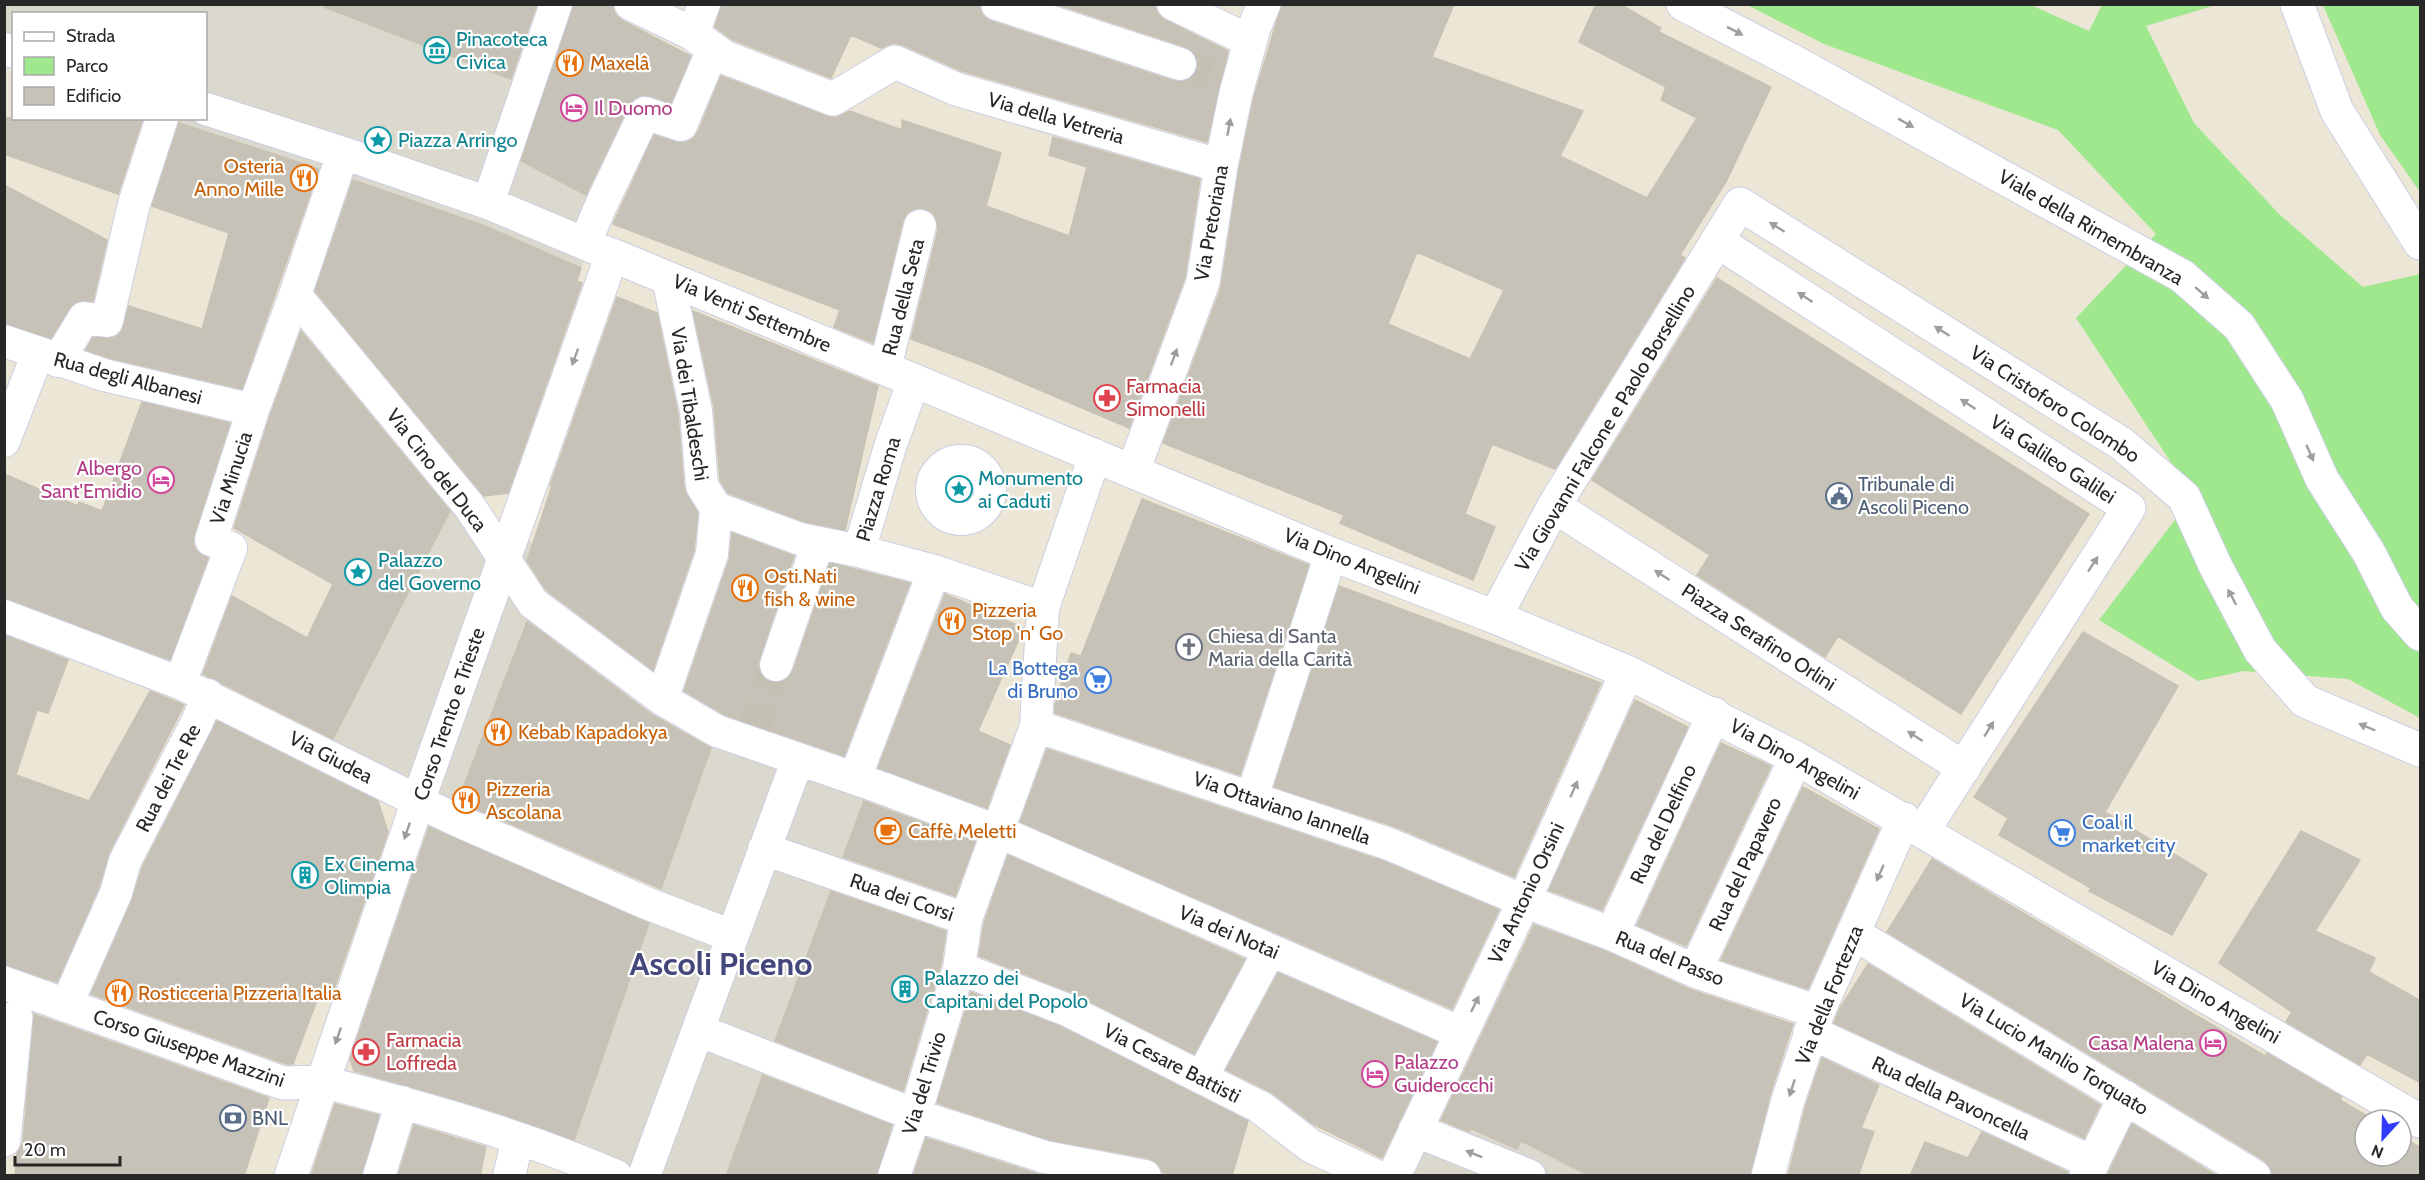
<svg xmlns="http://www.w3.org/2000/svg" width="2425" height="1180" font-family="Cabin,sans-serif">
	<rect width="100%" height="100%" fill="#ece6d7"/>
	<path fill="#a0e88d" d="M1747 5H2031L2089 31 2102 5H2216L2146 26 2194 123 2279 214 2363 287 2420 274V718L2348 679 2244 671 2198 681 2099 620 2193 496 2076 318 2156 234 2058 130 1824 44Z
		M2323 5H2420V192L2380 135Z"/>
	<path fill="#dbd8ce" d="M5 5H318L511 79 542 95 520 161 598 201 599 218 581 268 485 226 349 178 166 119 206 118V14H14L13 68 5 65Z
		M456 501 512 534 533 543 525 569 540 583 455 808 414 813 320 770 331 743Z
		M713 742 851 771 865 763 878 770 869 788 726 1175 567 1176 573 1142Z
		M1431 1119 1468 1136 1470 1128 1516 1149 1521 1141 1584 1173 1583 1176H1406Z"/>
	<path fill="#c7c2b7" stroke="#c7c2b1" stroke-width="1.5" fill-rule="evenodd" d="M325 4H537L511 79 324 7Z
		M573 4H612L615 14 623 21 691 56 671 103 643 95 635 98 629 105 586 195 521 161Z
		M721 4H979L983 16 991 21 1174 81H1184L1192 77 1197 70 1198 61 1194 52 1186 47 1056 4H1155L1158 14 1165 20 1228 51 1207 142 962 71 903 45 893 43 881 48 851 35 831 78 733 40 715 27Z
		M1282 4H1454L1432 57 1583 111 1560 156 1647 198 1697 118 1661 100 1666 87 1579 42 1596 4H1620L1661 28 1659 32 1771 87 1726 182 1680 255 1685 258 1555 469 1492 444 1465 514 1495 527 1473 580 1340 523 1344 515 1163 443 1221 288 1239 169 1254 97ZM1417 252 1504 290 1470 359 1388 324Z
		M721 76 826 116 835 118 850 111 902 130V120L1001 153 986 206 1069 236 1087 167 1049 155 1053 137 1200 179 1185 277 1129 428 981 365 911 339 938 230 937 222 933 213 925 209H914L907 213 903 221 873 343 834 327 840 310 613 224 654 135 676 142 685 143 693 139 698 132Z
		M4 118H143L118 194 4 154Z
		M179 123 319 169 242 389 109 358 86 350 93 337 113 338 120 333 129 306 202 329 229 233 152 206Z
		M353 180 485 226 581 268 577 281 582 283 508 493 484 496 315 291Z
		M4 185 107 240 93 301 76 302 69 309 51 338 4 324Z
		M1717 278 2089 514 1961 714 1838 636 1825 657 1697 575 1710 555 1592 480Z
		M617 297 657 313 678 414 684 488 698 513 694 550 653 670 546 590 527 561 552 486H550Z
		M693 311 878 386 845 530 805 522 728 493 720 480 714 407Z
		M301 331 450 511 333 739 203 674 232 596 307 638 333 584 234 528 270 416Z
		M142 402 230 423 194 535 193 544 197 551 208 558 170 660 4 598V474L78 506 79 502 102 511Z
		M1142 499 1309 565 1240 775 1055 713V705L1071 653 1081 656Z
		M732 533 794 556 759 660 758 668 762 676 771 682 779 683 787 679 793 671 830 563 910 583 844 756 725 715 684 691 729 560Z
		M1339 586 1601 683 1514 877 1396 827 1274 787Z
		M945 594 1024 628 978 731 1010 745 987 808 878 768Z
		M527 621 651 714 711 748 661 889 458 801Z
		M2083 632 2178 686 2105 812 2207 874 2172 935 2089 891 2091 888 1999 835 2008 818 1974 797Z
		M4 635 68 660 48 713 37 710 16 775 89 801 150 691 184 705 109 853 99 887 57 982 4 965Z
		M1635 700 1688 727 1602 910 1549 890Z
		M217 721 378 801 388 832 331 998 325 979 293 1064H286L91 994 132 900 142 868Z
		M1721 743 1771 766 1686 946 1637 925Z
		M1047 749 1383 861 1499 910 1452 1009 1020 822Z
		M1803 787 1879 829 1808 989 1721 960Z
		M864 801 975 842 955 896 843 857Z
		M429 827 649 923 574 1140 477 1106 354 1071 350 1059Z
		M2301 831 2360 860 2315 931 2375 958 2369 972 2421 1001V1083L2367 1054 2360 1065 2286 1022 2292 1012 2219 963Z
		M1008 855 1245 959 1194 1054 1075 994 979 956 984 923Z
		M1932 859 2265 1056 2267 1053 2342 1097 2340 1100 2374 1120H2365V1156H2401V1136L2421 1148V1176H2273L2270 1167 2264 1160 1887 932Z
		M831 891 946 931 941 964 903 1091 775 1041Z
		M1534 925 1605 951 1689 989 1793 1024 1770 1095 1750 1176H1590L1521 1141 1517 1149 1470 1128 1469 1132 1441 1120Z
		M1868 964 2100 1105 2084 1138 1834 1023 1840 1008Z
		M1278 973 1437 1042 1382 1158 1313 1124 1271 1092 1226 1070Z
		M971 992 1060 1026 1248 1121 1232 1176H1179L1162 1172 1157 1163 1148 1158 1049 1140 937 1103Z
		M34 1014 269 1098 244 1176H15L17 1153 23 1142Z
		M1822 1058 1879 1085 1861 1128 1874 1132 1858 1176H1788L1806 1105Z
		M763 1075 892 1125 877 1176H726Z
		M335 1104 379 1115 362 1176H311Z
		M2132 1124 2217 1176H2107Z
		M414 1125 486 1147 480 1176H398Z
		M1982 1132 2068 1172V1176H1910L1925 1142 1968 1158Z
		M926 1138 1038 1174 1037 1176H913Z"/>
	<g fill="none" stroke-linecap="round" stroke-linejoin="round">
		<path stroke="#c5c0b4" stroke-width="32" stroke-dasharray="32 16" stroke-linecap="butt" d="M1180 64 1229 81
			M752 735 776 665"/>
		<defs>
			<path id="pedestrian" d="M997 4 1180 64
				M1173 4 1250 41
				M693 34 704 4
				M4 49 14 52
				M206 109 343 153 488 203 612 255
				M343 153 295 295 470 507 533 603 662 699 717 731 882 788 997 831 1461 1033
				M488 203 556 4
				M585 243 602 203 645 113 681 125 713 49
				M4 341 104 375 253 410
				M58 361 84 318 107 321 134 204 162 118
				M885 368 920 226
				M914 380 890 447 859 551 934 571 1043 608
				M4 441 38 353
				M932 490a29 29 0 1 1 58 0a29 29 0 1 1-58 0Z
				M716 508 800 539 859 551
				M4 616 180 683 452 818 646 903 732 936
				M776 665 818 543
				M180 683 231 548 211 540 253 410 295 295
				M662 699 712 554 716 508 702 486 696 411 668 278
				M1036 726 1389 844 1524 901
				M855 778 934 571
				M1252 797 1331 554
				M764 849 966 919
				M959 968 1067 1010 1260 1107
				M66 1006 116 893 125 861 197 722 208 695
				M698 1030 915 1115 1045 1157 1145 1176
				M1202 1077 1270 950
				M323 1082C422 1107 522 1135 616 1176
				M379 1176 402 1102
				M509 1176 518 1139
				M644 1176 798 759
				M894 1176 915 1115 959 968 966 919 1036 726 1043 608 1095 455"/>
			<path id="minor" d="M631 4 693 34 724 57 833 99 895 62 956 89 1221 166
				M1683 4 1798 64 2182 276 2239 326 2287 400 2322 479 2369 553 2397 608 2420 634
				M1717 241 2129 508 1923 831
				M1133 471 1203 282 1221 166 1236 93 1254 28 1264 4
				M1554 506 1964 768
				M1495 617 1554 506 1740 204 2122 444 2184 497 2215 565 2260 650 2305 701 2420 750
				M1524 901 1612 934 1695 971 1818 1012
				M1853 933 2254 1176
				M1612 934 1714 714
				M1695 971 1796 758
				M4 983 283 1083 323 1082
				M1810 1032 2093 1163
				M1260 1107 1311 1146 1375 1176
				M1415 1130 1529 1176
				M4 1140 16 1017
				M291 1176 418 801 612 255 1331 554 1495 617 1627 672 1796 758 2420 1121
				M1394 1176 1524 901 1627 672
				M1768 1176 1788 1100 1818 1012 1904 819
				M2086 1176 2125 1097"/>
			<path id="tertiary" d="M2297 4 2337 111 2420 243"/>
		</defs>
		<use href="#pedestrian" stroke="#cccee3" stroke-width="34"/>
		<use href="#minor" stroke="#cccee3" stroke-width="35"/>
		<use href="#tertiary" stroke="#cccee3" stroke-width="35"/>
		<use href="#pedestrian" stroke="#fff" stroke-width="32"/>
		<use href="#minor" stroke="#fff" stroke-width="33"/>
		<use href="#tertiary" stroke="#fff" stroke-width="33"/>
	</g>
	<defs><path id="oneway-solid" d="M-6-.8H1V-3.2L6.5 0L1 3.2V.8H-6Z" transform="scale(1.5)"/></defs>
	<g fill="#9e9e9e">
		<use href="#oneway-solid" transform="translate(1735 31) rotate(27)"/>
		<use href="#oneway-solid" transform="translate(1906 123) rotate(29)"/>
		<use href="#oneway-solid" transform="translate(1229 127) rotate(-79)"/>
		<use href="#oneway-solid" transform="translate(1777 227) rotate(-148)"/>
		<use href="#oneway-solid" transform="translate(2202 293) rotate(41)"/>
		<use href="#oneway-solid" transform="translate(1805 297) rotate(-147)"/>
		<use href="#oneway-solid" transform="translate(1942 331) rotate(-148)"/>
		<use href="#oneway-solid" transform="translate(575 357) rotate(110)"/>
		<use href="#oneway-solid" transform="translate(1174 357) rotate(-70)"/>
		<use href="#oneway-solid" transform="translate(1968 404) rotate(-147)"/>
		<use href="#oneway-solid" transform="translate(2310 453) rotate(66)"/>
		<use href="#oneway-solid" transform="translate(2093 564) rotate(-57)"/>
		<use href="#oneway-solid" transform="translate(1662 575) rotate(-147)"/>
		<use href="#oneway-solid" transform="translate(2232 597) rotate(-118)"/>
		<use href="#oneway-solid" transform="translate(2367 727) rotate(-157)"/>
		<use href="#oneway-solid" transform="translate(1989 729) rotate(-58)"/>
		<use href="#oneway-solid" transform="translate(1915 736) rotate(-147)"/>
		<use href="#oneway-solid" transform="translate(1574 789) rotate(-66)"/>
		<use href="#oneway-solid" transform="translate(407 831) rotate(109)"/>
		<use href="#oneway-solid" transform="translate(1880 873) rotate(114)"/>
		<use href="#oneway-solid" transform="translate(1475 1004) rotate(-64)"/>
		<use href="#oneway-solid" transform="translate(338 1036) rotate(109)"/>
		<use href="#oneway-solid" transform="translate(1792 1088) rotate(108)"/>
		<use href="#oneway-solid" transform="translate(1474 1154) rotate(-158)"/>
	</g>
	<defs>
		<symbol id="museum-ring" viewBox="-11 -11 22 22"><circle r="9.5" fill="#fff" stroke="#0f9aa8" stroke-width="1.5"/><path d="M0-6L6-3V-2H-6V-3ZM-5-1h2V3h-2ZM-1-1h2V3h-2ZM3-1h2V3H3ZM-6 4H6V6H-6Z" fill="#0f9aa8"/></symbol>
		<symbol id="restaurant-ring" viewBox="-11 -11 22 22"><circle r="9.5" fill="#fff" stroke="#e8710a" stroke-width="1.5"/><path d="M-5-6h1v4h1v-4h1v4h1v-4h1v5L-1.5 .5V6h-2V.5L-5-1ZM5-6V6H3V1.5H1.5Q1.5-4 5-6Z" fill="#e8710a"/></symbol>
		<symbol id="hotel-ring" viewBox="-11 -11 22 22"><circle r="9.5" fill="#fff" stroke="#d1479c" stroke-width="1.5"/><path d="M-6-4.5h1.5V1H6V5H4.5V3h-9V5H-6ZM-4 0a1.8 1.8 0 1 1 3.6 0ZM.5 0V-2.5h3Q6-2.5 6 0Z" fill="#d1479c"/></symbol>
		<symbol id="sight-ring" viewBox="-11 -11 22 22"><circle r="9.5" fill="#fff" stroke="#0f9aa8" stroke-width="1.5"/><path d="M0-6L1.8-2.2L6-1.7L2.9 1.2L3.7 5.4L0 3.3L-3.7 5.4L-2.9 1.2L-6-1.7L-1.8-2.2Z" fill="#0f9aa8"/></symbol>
		<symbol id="pharmacy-ring" viewBox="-11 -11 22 22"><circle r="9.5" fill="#fff" stroke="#e0444e" stroke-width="1.5"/><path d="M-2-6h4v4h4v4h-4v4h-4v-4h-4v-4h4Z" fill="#e0444e"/></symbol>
		<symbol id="civic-ring" viewBox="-11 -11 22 22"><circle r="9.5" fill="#fff" stroke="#5c6f8a" stroke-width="1.5"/><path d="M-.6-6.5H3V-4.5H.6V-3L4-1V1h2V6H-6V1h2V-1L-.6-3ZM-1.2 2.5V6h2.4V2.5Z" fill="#5c6f8a"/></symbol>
		<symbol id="church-ring" viewBox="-11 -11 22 22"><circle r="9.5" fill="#fff" stroke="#6b7280" stroke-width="1.5"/><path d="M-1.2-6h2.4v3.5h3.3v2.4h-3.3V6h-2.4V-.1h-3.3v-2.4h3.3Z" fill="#6b7280"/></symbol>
		<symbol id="supermarket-ring" viewBox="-11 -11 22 22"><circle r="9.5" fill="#fff" stroke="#3f7fe0" stroke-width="1.5"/><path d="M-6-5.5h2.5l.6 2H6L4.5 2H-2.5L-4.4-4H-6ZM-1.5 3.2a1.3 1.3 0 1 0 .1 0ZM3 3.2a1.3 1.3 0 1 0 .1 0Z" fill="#3f7fe0"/></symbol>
		<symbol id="cafe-ring" viewBox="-11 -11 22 22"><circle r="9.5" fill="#fff" stroke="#e8710a" stroke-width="1.5"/><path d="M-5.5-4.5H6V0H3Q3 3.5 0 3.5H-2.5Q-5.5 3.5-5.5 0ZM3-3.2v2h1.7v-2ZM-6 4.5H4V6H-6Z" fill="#e8710a"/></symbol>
		<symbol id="building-ring" viewBox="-11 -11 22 22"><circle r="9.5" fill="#fff" stroke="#0f9aa8" stroke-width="1.5"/><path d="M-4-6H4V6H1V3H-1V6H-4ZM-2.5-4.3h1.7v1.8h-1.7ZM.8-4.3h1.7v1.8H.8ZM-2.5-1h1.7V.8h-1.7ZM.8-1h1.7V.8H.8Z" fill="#0f9aa8"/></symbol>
		<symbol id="bank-ring" viewBox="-11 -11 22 22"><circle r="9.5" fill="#fff" stroke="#5c6f8a" stroke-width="1.5"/><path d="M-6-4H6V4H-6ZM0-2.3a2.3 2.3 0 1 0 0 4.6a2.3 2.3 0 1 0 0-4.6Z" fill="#5c6f8a"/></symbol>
	</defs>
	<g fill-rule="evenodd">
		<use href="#museum-ring" x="422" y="35" width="30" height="30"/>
		<use href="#restaurant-ring" x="555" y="48" width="30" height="30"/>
		<use href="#hotel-ring" x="559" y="93" width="30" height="30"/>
		<use href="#sight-ring" x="363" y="125" width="30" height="30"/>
		<use href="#restaurant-ring" x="289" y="163" width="30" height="30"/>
		<use href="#pharmacy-ring" x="1092" y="383" width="30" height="30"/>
		<use href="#hotel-ring" x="146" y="465" width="30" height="30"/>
		<use href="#sight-ring" x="944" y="474" width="30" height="30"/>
		<use href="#civic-ring" x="1824" y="481" width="30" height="30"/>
		<use href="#sight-ring" x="343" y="557" width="30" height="30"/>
		<use href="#restaurant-ring" x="730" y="573" width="30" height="30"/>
		<use href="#restaurant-ring" x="937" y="606" width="30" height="30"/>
		<use href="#church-ring" x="1174" y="632" width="30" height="30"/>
		<use href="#supermarket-ring" x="1083" y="665" width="30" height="30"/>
		<use href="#restaurant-ring" x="483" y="717" width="30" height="30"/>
		<use href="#restaurant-ring" x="451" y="785" width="30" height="30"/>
		<use href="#cafe-ring" x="873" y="816" width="30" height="30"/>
		<use href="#supermarket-ring" x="2047" y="818" width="30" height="30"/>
		<use href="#building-ring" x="290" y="860" width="30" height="30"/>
		<use href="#building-ring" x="890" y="974" width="30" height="30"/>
		<use href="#restaurant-ring" x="104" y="978" width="30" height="30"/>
		<use href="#hotel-ring" x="2198" y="1028" width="30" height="30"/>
		<use href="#pharmacy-ring" x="351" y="1037" width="30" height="30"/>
		<use href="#hotel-ring" x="1360" y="1059" width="30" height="30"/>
		<use href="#bank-ring" x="218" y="1103" width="30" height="30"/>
	</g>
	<g text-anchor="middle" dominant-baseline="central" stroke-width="4.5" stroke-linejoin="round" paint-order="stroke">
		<g font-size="20" fill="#0d838f" stroke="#fff" text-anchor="start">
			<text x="456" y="39">Pinacoteca<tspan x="456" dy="23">Civica</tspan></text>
			<text x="398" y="140">Piazza Arringo</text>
			<text x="978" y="478">Monumento<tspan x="978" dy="23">ai Caduti</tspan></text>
			<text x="378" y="560">Palazzo<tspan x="378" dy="23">del Governo</tspan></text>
			<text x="324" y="864">Ex Cinema<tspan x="324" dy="23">Olimpia</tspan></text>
			<text x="924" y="978">Palazzo dei<tspan x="924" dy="23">Capitani del Popolo</tspan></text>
		</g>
		<g font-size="20" fill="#c56008" stroke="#fff" text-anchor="start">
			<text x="590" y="63">Maxelâ</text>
			<text x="284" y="166" text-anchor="end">Osteria<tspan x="284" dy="23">Anno Mille</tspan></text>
			<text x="764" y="576">Osti.Nati<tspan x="764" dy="23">fish &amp; wine</tspan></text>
			<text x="972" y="610">Pizzeria<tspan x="972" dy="23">Stop 'n' Go</tspan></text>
			<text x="518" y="732">Kebab Kapadokya</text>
			<text x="486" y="789">Pizzeria<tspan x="486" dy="23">Ascolana</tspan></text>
			<text x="908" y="831">Caffè Meletti</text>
			<text x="138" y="993">Rosticceria Pizzeria Italia</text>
		</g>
		<g font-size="20" fill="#b23c85" stroke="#fff" text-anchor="start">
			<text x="594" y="108">Il Duomo</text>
			<text x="142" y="468" text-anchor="end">Albergo<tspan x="142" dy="23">Sant'Emidio</tspan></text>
			<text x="2194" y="1043" text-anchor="end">Casa Malena</text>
			<text x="1394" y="1062">Palazzo<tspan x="1394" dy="23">Guiderocchi</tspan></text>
		</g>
		<g font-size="20" fill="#272727" stroke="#fff">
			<text transform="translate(1056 118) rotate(16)">Via della Vetreria</text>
			<text transform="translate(1211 223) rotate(-80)">Via Pretoriana</text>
			<text transform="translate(2091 227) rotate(30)">Viale della Rimembranza</text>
			<text transform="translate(903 297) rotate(-76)">Rua della Seta</text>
			<text transform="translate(752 313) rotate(23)">Via Venti Settembre</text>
			<text transform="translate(128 378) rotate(15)">Rua degli Albanesi</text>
			<text transform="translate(690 404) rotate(81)">Via dei Tibaldeschi</text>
			<text transform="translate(2055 404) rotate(33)">Via Cristoforo Colombo</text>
			<text transform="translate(1605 428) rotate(-59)">Via Giovanni Falcone e Paolo Borsellino</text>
			<text transform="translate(2053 459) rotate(33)">Via Galileo Galilei</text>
			<text transform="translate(437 470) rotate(52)">Via Cino del Duca</text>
			<text transform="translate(231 478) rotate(-72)">Via Minucia</text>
			<text transform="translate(878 489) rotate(-73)">Piazza Roma</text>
			<text transform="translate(1352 561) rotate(22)">Via Dino Angelini</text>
			<text transform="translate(1759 637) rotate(33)">Piazza Serafino Orlini</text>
			<text transform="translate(449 714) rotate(-71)">Corso Trento e Trieste</text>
			<text transform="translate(331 757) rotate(27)">Via Giudea</text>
			<text transform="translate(1795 759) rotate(29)">Via Dino Angelini</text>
			<text transform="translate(168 778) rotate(-63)">Rua dei Tre Re</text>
			<text transform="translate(1282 808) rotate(19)">Via Ottaviano Iannella</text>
			<text transform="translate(1663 824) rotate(-65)">Rua del Delfino</text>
			<text transform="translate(1745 864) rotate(-65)">Rua del Papavero</text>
			<text transform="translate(1526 893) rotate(-65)">Via Antonio Orsini</text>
			<text transform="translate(902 897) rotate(19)">Rua dei Corsi</text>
			<text transform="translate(1229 932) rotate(23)">Via dei Notai</text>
			<text transform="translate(1670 958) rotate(22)">Rua del Passo</text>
			<text transform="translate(1829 995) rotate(-68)">Via della Fortezza</text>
			<text transform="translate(2216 1002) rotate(30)">Via Dino Angelini</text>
			<text transform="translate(189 1048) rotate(19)">Corso Giuseppe Mazzini</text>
			<text transform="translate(2054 1054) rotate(31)">Via Lucio Manlio Torquato</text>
			<text transform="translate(1172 1063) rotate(27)">Via Cesare Battisti</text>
			<text transform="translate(924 1083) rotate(-73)">Via del Trivio</text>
			<text transform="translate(1951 1098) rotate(25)">Rua della Pavoncella</text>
		</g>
		<g font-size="20" fill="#be3a42" stroke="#fff" text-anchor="start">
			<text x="1126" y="386">Farmacia<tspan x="1126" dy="23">Simonelli</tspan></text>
			<text x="386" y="1040">Farmacia<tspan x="386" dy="23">Loffreda</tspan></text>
		</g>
		<g font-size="20" fill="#4e5e75" stroke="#fff" text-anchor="start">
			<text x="1858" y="484">Tribunale di<tspan x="1858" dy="23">Ascoli Piceno</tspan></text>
			<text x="252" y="1118">BNL</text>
		</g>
		<g font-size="20" fill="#5b616d" stroke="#fff" text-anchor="start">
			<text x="1208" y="636">Chiesa di Santa<tspan x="1208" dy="23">Maria della Carità</tspan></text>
		</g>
		<g font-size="20" fill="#366cbe" stroke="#fff" text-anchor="end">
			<text x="1078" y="668">La Bottega<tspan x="1078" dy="23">di Bruno</tspan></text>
			<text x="2082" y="822" text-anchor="start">Coal il<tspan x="2082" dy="23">market city</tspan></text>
		</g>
		<g font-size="32" font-weight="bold" fill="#44477c" stroke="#fff">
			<text x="721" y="963">Ascoli Piceno</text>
		</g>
	</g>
	<rect width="2425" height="1180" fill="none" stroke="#272727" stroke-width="12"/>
	<rect x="12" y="12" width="195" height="108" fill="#ffffff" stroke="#a9a9a9" stroke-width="1.5"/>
	<rect x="24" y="32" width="30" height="9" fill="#ffffff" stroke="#a9a9a9" stroke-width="1.5"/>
	<text x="66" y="42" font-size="18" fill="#272727">Strada</text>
	<rect x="24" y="57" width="30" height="18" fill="#a0e88d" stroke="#a9a9a9" stroke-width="1.5"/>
	<text x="66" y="72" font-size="18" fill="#272727">Parco</text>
	<rect x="24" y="87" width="30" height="18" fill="#c7c2b7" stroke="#a9a9a9" stroke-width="1.5"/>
	<text x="66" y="102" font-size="18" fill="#272727">Edificio</text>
	<g transform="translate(2383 1138) rotate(202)"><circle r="28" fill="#ffffff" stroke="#a9a9a9" stroke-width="1.5"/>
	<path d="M0-4.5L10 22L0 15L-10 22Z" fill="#313cff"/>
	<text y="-9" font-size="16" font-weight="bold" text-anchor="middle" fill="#272727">N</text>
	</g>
	<path d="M15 1156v9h105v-9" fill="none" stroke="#272727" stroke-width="3"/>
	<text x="24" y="1156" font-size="18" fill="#272727" stroke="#ffffff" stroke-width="4.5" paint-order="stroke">20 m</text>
</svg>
